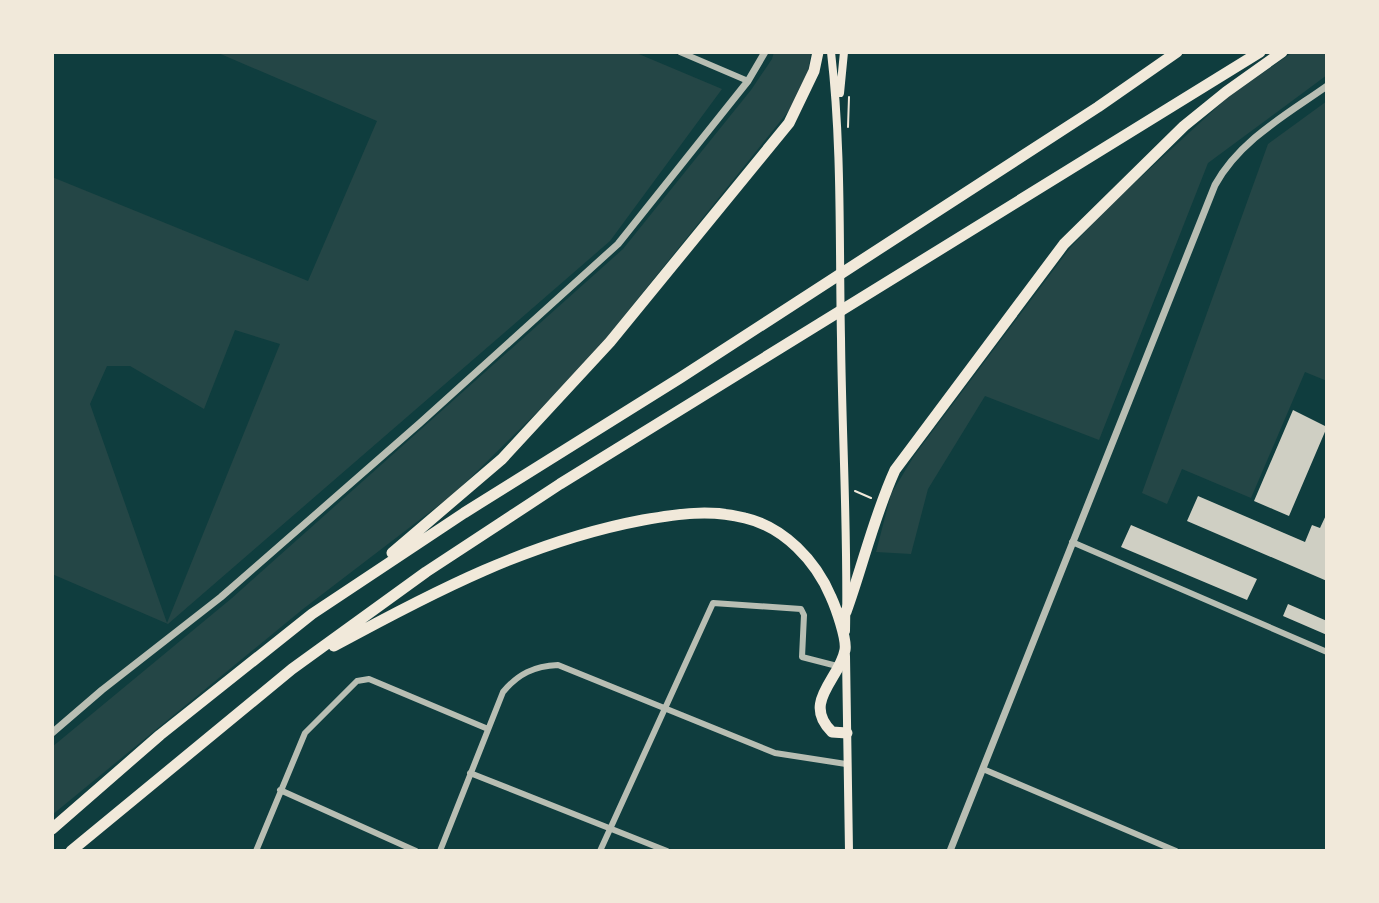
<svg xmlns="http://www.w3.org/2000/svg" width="1379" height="903" font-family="'Public Sans',sans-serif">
	<rect width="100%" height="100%" fill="#0f3d3e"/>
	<path fill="#244646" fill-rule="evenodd" d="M216 52H634L722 89 610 241 168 624 52 574V177L308 281 377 121ZM235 330 280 344 167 623 90 404 107 366H130L204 409Z
		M774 52H811L808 72 791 108 583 367 456 492 303 609 52 815V747L232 598 623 249 751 90 772 59Z
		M1293 52H1327V75L1208 163 1099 440 985 396 928 489 911 554 876 552 891 494 914 456 1070 248 1105 210 1228 97Z
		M1327 101V381L1305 372 1251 498 1182 469 1167 504 1142 493 1268 144Z"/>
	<path fill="#cfcfc3" d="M1293 410 1327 427 1289 516 1254 501Z
		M1198 496 1305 542 1312 525 1320 528 1327 513V581L1187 521Z
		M1131 525 1257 579 1247 600 1121 547Z
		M1288 604 1327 621V635L1283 616Z"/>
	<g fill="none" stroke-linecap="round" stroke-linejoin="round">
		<path stroke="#f1e9da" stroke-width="2" d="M848 127 849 97
			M855 491 871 498"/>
		<path stroke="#b8beb3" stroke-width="6" d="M680 52 748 81
			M1072 542 1327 652
			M983 769 1176 851
			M470 773 667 851
			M280 790 416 851
			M256 851 305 733 357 681 369 679 488 729
			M440 851 503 692C518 674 534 666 558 665L775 753 846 764
			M600 851 713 603 801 609 804 615 802 657 837 666"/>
		<path stroke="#b8beb3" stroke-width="7" d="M52 733 102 690 221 597 420 423 618 244 748 81 765 52
			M950 851 1215 185C1240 140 1286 115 1327 86"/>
		<path stroke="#f1e9da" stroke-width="8" d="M831 52C842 147 839 243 841 338 842 436 848 533 846 631
			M840 93 844 52
			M846 656 849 851"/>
		<path stroke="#f1e9da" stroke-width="11" d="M392 553 502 459 610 342 789 123 814 71 818 52
			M846 612C863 565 874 516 895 470L1064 244 1184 126 1226 92 1282 52
			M334 646C433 592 531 541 643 520 678 514 710 509 745 518 784 527 816 561 831 597 836 608 847 639 845 650 840 679 801 702 832 732L847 733
			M52 829 160 735 312 614 464 513 680 378 1098 107 1177 52
			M71 851 292 669 426 572 560 484 1260 52"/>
	</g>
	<rect width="1379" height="903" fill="none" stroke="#f1e9da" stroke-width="108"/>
</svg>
